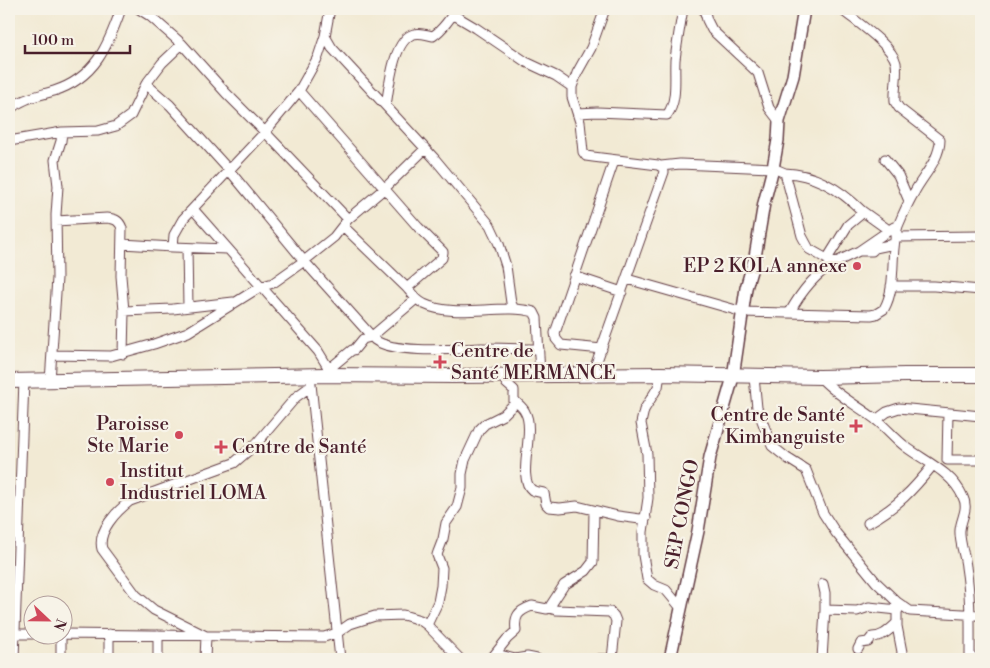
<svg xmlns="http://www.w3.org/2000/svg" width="990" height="668" font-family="'Libre Bodoni',serif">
	<rect width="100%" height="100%" fill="#f7f3e8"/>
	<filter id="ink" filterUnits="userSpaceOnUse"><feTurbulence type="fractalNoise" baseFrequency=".02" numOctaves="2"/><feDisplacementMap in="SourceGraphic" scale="10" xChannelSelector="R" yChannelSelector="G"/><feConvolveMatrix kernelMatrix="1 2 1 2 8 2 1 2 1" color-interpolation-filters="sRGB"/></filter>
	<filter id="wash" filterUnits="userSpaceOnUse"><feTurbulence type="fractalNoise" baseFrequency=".0096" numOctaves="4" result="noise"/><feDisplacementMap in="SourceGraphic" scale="20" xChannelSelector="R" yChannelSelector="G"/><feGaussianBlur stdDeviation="1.12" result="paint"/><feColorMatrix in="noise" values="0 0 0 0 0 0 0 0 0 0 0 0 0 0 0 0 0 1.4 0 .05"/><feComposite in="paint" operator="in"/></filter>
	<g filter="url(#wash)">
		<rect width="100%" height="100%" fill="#f2ead4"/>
	</g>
	<g filter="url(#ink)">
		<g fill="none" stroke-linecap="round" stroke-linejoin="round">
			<defs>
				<path id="minor" d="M139 9 150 16 182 44 226 93 265 132 348 219
					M704 9 707 20 712 30 758 73 769 108 779 121
					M454 15 476 28 526 62 556 76 572 87
					M325 36 332 48 434 158 490 225 499 244 506 266 511 303 514 309
					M182 44 162 63 146 84 170 105 229 170 304 261 375 340C394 354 456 349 481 348 500 348 519 349 539 349
					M299 91 418 227 443 252 442 258 407 288
					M386 106C389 88 393 39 414 34 420 32 427 35 433 36 441 31 453 16 455 9
					M9 110C22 98 38 96 54 91 95 78 108 46 121 9
					M578 113 597 112 667 115C678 101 674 77 675 60 677 43 680 26 683 9
					M9 141 62 132 98 131 116 126 131 115 146 84
					M885 159 898 175 909 201
					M661 166 680 164 773 168 785 173 802 236 809 249 834 263 859 251H872L875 248 894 244
					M785 173C815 174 841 190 862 211
					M193 209 318 351 329 369 326 375
					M56 221 107 218C115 219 119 220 122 228L121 276 124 311 123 354
					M344 227 407 288C412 294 417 301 424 304 455 319 502 303 534 312L537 318 540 375
					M895 237 981 236
					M122 244 173 247
					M187 248 188 307
					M227 249 173 247 174 235 183 219 265 132 299 91 318 57 325 36 330 9
					M859 251 894 227
					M827 259 848 225 860 215 862 211 890 231
					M574 276 622 292
					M627 279 743 312 871 315 876 314 884 309C898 284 889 252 898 226 903 214 908 202 915 191 923 176 940 159 940 140L899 108 895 102C894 89 898 76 896 63 892 45 855 21 841 9
					M891 286H934L981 290
					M124 311 173 309 233 302
					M790 312C801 292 814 275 834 263
					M602 349 561 345 556 339 555 333 614 161
					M52 355 111 356 154 344 188 332 260 287 273 283 304 261 334 237 348 219 385 188 425 149
					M329 369 352 350H354L363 339 371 337 416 299
					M660 374 658 387 644 410 641 423 647 454 648 498 643 532V555L647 579 654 585 666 590 681 608
					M592 375 664 172 663 168 658 165 593 157 586 156 583 152 580 122 572 97V87L577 73 591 48 605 9
					M754 377 757 408 772 446 787 458 806 470 823 513 836 533 876 582 897 602 910 611 981 615
					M820 377C836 395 857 405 875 419 886 427 895 439 906 447 926 462 952 472 963 497 969 509 961 518 960 530 959 542 965 555 966 567 971 598 970 629 970 659
					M50 381 57 278 56 215 58 186 55 160 61 141 62 132
					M311 384 340 659
					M514 400C518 404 523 407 525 412 536 430 516 478 532 490 536 492 540 492 544 493L546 504 549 507 560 508 577 506 618 516 640 519 646 518
					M948 413 947 460H981
					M876 420 887 412 899 408 981 416
					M868 523C897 507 913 490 933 465
					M823 584 825 593V610L857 611 869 607 898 610
					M897 605V626L902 652 901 659
					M549 608 564 585 586 571 593 562 594 511
					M427 625 438 602 441 586 442 568 437 555 438 552 443 539 446 523 457 507 462 488V474L465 460 479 430 485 424 503 415 514 404V390L506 383 504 375
					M15 634H32
					M62 634 324 637 337 633 350 624 375 616 403 615 420 620 427 625 460 659
					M858 649 861 643 868 642 872 637C883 637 889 630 897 623
					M496 654 515 659 527 657 537 659
					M970 658 981 659
					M14 659 24 380
					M61 659V636
					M109 659V634
					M158 659V635
					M205 659 206 636 154 610 136 595 102 549C97 531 117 511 130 501L234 463 256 444 296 397 311 386
					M491 659 507 639 516 631C514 616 518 611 532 606L547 609 549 608 556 610 610 612 614 616 616 621 612 659
					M598 659H610
					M822 659 825 610"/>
				<path id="tertiary" d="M670 659 698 531 710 457 733 377 746 288 755 257 764 203 773 168 778 140 779 121 793 76 804 9"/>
				<path id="primary" d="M9 381 326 375 452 376 660 374 820 377 905 375H981"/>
			</defs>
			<use href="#minor" stroke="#633d44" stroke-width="11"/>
			<use href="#tertiary" stroke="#633d44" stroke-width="14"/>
			<use href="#primary" stroke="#633d44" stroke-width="16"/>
			<use href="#minor" stroke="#fff" stroke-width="9"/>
			<use href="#tertiary" stroke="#fff" stroke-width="11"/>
			<use href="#primary" stroke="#fff" stroke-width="14"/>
		</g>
	</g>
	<g fill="#d1495b" stroke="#f7f3e8" stroke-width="2">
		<circle cx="857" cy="266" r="5"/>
		<path d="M437.5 354.5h5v5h5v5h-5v5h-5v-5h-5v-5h5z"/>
		<path d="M853.5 418.5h5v5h5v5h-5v5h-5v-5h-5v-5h5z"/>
		<circle cx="179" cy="435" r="5"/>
		<path d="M218.5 439.5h5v5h5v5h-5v5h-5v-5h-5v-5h5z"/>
		<circle cx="110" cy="482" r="5"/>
	</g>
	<g text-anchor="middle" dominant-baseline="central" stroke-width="4.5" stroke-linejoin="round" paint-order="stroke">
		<g font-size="19" fill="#4a1f2b" stroke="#f7f3e8" text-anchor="end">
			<text x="847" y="266">EP 2 KOLA annexe</text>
			<text x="451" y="351" text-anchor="start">Centre de<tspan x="451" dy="22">Santé MERMANCE</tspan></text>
			<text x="845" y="415">Centre de Santé<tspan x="845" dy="22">Kimbanguiste</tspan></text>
			<text x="169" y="424">Paroisse<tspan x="169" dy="22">Ste Marie</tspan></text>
			<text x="232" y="447" text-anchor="start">Centre de Santé</text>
			<text x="120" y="471" text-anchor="start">Institut<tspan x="120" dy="22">Industriel LOMA</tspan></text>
		</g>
		<g font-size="19" fill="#4a1f2b" stroke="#f7f3e8">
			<text transform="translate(682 514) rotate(-79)">SEP CONGO</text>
		</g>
	</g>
	<rect width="990" height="668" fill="none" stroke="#f7f3e8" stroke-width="30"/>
	<g transform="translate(48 620) rotate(112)"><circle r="24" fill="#f7f3e8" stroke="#b29e9c"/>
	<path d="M0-4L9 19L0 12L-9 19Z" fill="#d1495b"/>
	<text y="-8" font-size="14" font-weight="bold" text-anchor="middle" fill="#4a1f2b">N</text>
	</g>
	<path d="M25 45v8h105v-8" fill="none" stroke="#4a1f2b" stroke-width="2.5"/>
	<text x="32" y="45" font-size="15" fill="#4a1f2b" stroke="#f7f3e8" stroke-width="4" paint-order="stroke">100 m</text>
</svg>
